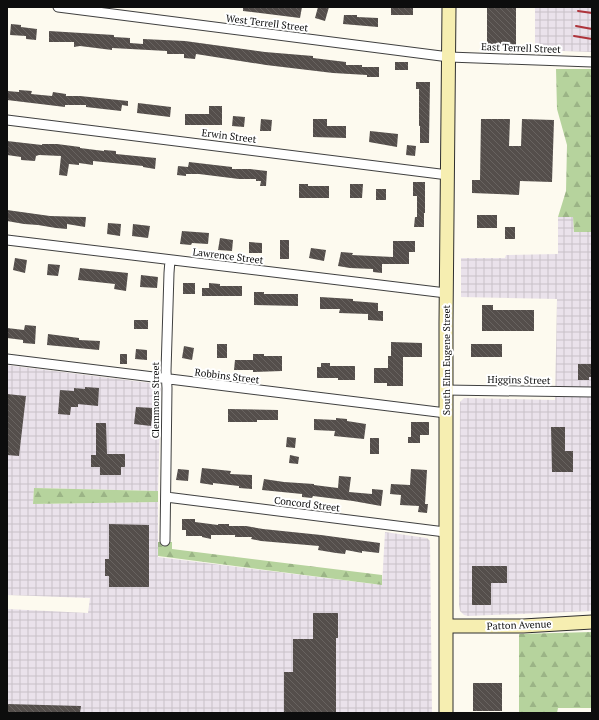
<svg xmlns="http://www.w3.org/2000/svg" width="599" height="720" font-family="'PT Serif',serif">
	<defs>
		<pattern id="industrial-grid" width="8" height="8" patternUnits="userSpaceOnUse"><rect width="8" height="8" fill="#eae2eb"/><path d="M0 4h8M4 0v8" fill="none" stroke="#c8c1c8"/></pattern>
		<pattern id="forest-firs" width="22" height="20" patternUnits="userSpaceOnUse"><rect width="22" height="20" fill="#b6d39d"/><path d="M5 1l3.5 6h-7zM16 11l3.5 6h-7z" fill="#9bb486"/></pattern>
		<pattern id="building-back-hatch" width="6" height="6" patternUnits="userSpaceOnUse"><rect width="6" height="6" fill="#544e4b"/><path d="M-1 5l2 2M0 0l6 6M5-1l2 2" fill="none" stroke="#686360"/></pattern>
	</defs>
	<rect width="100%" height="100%" fill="#fdfaef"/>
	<path fill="url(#industrial-grid)" d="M535 7H592V52L535 50Z
		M558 217H573L574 232H592V611L468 616 464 615 460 611 459 605 460 402 464 398 555 400 557 299 461 297V258H505L506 255 558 254Z
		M7 365 159 384 161 388 158 491 34 488 33 504 158 502V557L382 585 385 532 427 538 430 541 432 713H7V609L88 613 90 598 7 595Z"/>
	<path fill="url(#forest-firs)" d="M556 69H592V232H574L573 217H558L566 191 567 145 557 109Z
		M34 488 158 491V502L33 504Z
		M158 542H172V549L382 575V585L158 556Z
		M592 632V708H558L557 713H519V634Z"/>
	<path fill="url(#building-back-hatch)" d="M243 7H302L300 18 243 11Z
		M318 7H329L325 21 315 18Z
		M391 7H413V15H391Z
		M487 7H516V46H487Z
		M344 15H357V17L378 18V27L343 24Z
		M11 24 21 25V27L37 29 36 40 26 39V36L10 35Z
		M49 31 114 35V37L130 38V43L143 44V39L185 41 265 52 313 56V58L346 62V65H362V67H379V77H367V75L333 73 266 65 196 54 195 59 184 58V54H167V51L112 48V50L80 46 74 47V42H49Z
		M395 62H408V70H395Z
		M416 82H430L429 143H420V126H419V89H416Z
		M19 90 32 91 31 94 52 96 53 92 66 94V96H80L128 101V106L122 105 121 111 86 107V105H65V107L7 100V91L19 92Z
		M138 103 171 107 170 117 137 113Z
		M209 106H222V125H185V114H209Z
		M233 116 245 117 244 127 232 126Z
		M261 119 272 120 271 131H260Z
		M313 119H327V126H346V138L313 137Z
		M481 119H510L509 146H521L522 119 554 120 552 182 520 181 519 195 472 193V180H480Z
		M370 131 398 134 397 147 369 142Z
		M7 141 42 145V144H57L80 147V148L104 151V150L116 151V154L156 158 155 169 143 167V166L93 161V165L79 163V165L69 164 67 176 59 175 61 156 39 155 36 156 35 161 21 160V157L7 155Z
		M407 145 416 146 415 156 406 155Z
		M189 162 232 167V169H250L267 171 266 186H260L261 181H256V179H239L199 174H186V176L177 175 178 166 188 167Z
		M413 182H425V213H424V227H414L415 217H417V196H413Z
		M299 184H308V186H329V198H299Z
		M350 184H363L362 198H350Z
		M376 189H386V200H376Z
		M7 210 50 216 86 217 85 227 67 224V229L56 228 38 225 24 224 7 221Z
		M477 215H497V228H477Z
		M108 223 121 224 120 236 107 234Z
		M133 224 150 226 148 238 132 236Z
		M505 227H515V239H505Z
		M182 231 209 233 208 244 192 243 191 245 180 244Z
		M220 238 233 240 232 251 218 250Z
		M280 240H289V259H280Z
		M393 241H415V252H409V264H382V273L373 272V269L350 268 338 266 341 252 353 253 352 255 393 257Z
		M249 242 262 243V253H249Z
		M311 248 326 250 324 261 309 258Z
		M15 258 27 260 25 273 13 270Z
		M48 264 60 265 58 276 47 275Z
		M80 268 128 273 126 291 114 289 115 284 78 280Z
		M141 275 158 277 157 288 140 287Z
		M183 283H195V294H183Z
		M209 283 220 284V286H242V296H202V288H209Z
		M254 292H264V294H298V306L254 305Z
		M320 297 353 299V301L378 303V311H383V321L368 320V314L339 313 340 309H320Z
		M482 305H493V310H534V331H482Z
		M134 320H148V329H134Z
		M25 325 36 326 35 344 23 343V340L7 338V328L24 330Z
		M48 334 79 338V340L100 341 99 350 47 345Z
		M391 342 422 343V357H403V386H387V383H374V368H388V356H391Z
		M217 344H227V358H217Z
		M471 344H502V357H471Z
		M184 346 194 348 192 360 182 358Z
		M136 349 147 350V360L135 359Z
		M120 354H127V364H120Z
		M253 354H264V356H282V371L253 372V370H234L235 360H253Z
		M321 363H330V366H355V380H338V378H317V367H321Z
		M578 364H592V377H589V380H578Z
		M85 387 99 388 98 406 78 404V407H71L70 415 58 414 60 390 74 391V388L85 389Z
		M7 394 26 396 19 456 7 455Z
		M136 407 153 408 151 426 134 424Z
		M228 409 278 410V420H257V422H228Z
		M336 418 347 419V421L366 424 364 439 334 436 335 431 314 430V419L336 420Z
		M411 422H429V435H420V443H408V437H411Z
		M96 423H106L107 454H125V467H121V475H100V467H91V455H96Z
		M551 427H565V451H573V472H552Z
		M287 437 296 438 295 448 286 447Z
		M370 438H379V454H370Z
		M290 455 299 457 298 464 289 463Z
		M202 468 231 471 230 474 252 475V489L239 488V486L213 483V485L200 483Z
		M178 469 189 470 188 481 176 480Z
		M411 469 427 470 425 504H428L427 513 418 512 419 506 400 505 401 495 390 494 391 484 410 485Z
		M339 476 351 477 349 492 372 494V489L383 490 381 506 353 501 313 496 312 498 302 497V494L262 490 264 479 284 482 314 484V485L338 488Z
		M182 519H195V522L218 525V524H229V526H246L263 529 321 535 380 543 379 553 362 551V553L346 550 345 554 336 553 318 550 319 546 261 541 251 539 252 537H235V535H211V539L202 537V536H186V530H182Z
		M109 524 149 525V587H109V576H105V559H109Z
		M472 566H507V583H491V605H472Z
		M313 613H338V638H336V713H284V672H293V639H313Z
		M473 683H502V711H473Z
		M7 704 81 706 80 713H7Z"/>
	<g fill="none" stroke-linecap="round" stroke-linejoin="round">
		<defs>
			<path id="street" d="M58 7 449 57 592 62
				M7 120 448 175
				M7 240 446 293
				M7 359 446 413
				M445 390 592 392
				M166 497 445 532
				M165 541 167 388 166 371 169 273 170 260"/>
			<path id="secondary" d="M446 626H523L592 622
				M446 713V323L449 7"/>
		</defs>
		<use href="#street" stroke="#404040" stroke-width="11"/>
		<use href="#secondary" stroke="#2f2f2f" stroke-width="15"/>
		<use href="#street" stroke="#fff" stroke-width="9"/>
		<use href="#secondary" stroke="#f6eeb1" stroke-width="13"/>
		<path stroke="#ae343b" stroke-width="2" d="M578 11 592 13
			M576 26 592 29
			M574 36 592 39"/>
	</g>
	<g text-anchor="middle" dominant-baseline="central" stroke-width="4" stroke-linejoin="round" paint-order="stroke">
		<g font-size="10" fill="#0d0d0d" stroke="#fff">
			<text transform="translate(267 23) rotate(7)">West Terrell Street</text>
			<text transform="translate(521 48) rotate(2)">East Terrell Street</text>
			<text transform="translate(229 136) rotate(7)">Erwin Street</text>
			<text transform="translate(228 256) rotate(7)">Lawrence Street</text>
			<text transform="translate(446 360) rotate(-90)">South Elm Eugene Street</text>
			<text transform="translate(227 376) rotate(7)">Robbins Street</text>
			<text transform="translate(519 380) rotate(1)">Higgins Street</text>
			<text transform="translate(155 400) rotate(-90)">Clemmons Street</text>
			<text transform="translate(307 504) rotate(7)">Concord Street</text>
			<text transform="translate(519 625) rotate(-2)">Patton Avenue</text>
		</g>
	</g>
	<rect width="599" height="720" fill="none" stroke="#0d0d0d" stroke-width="16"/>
</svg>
